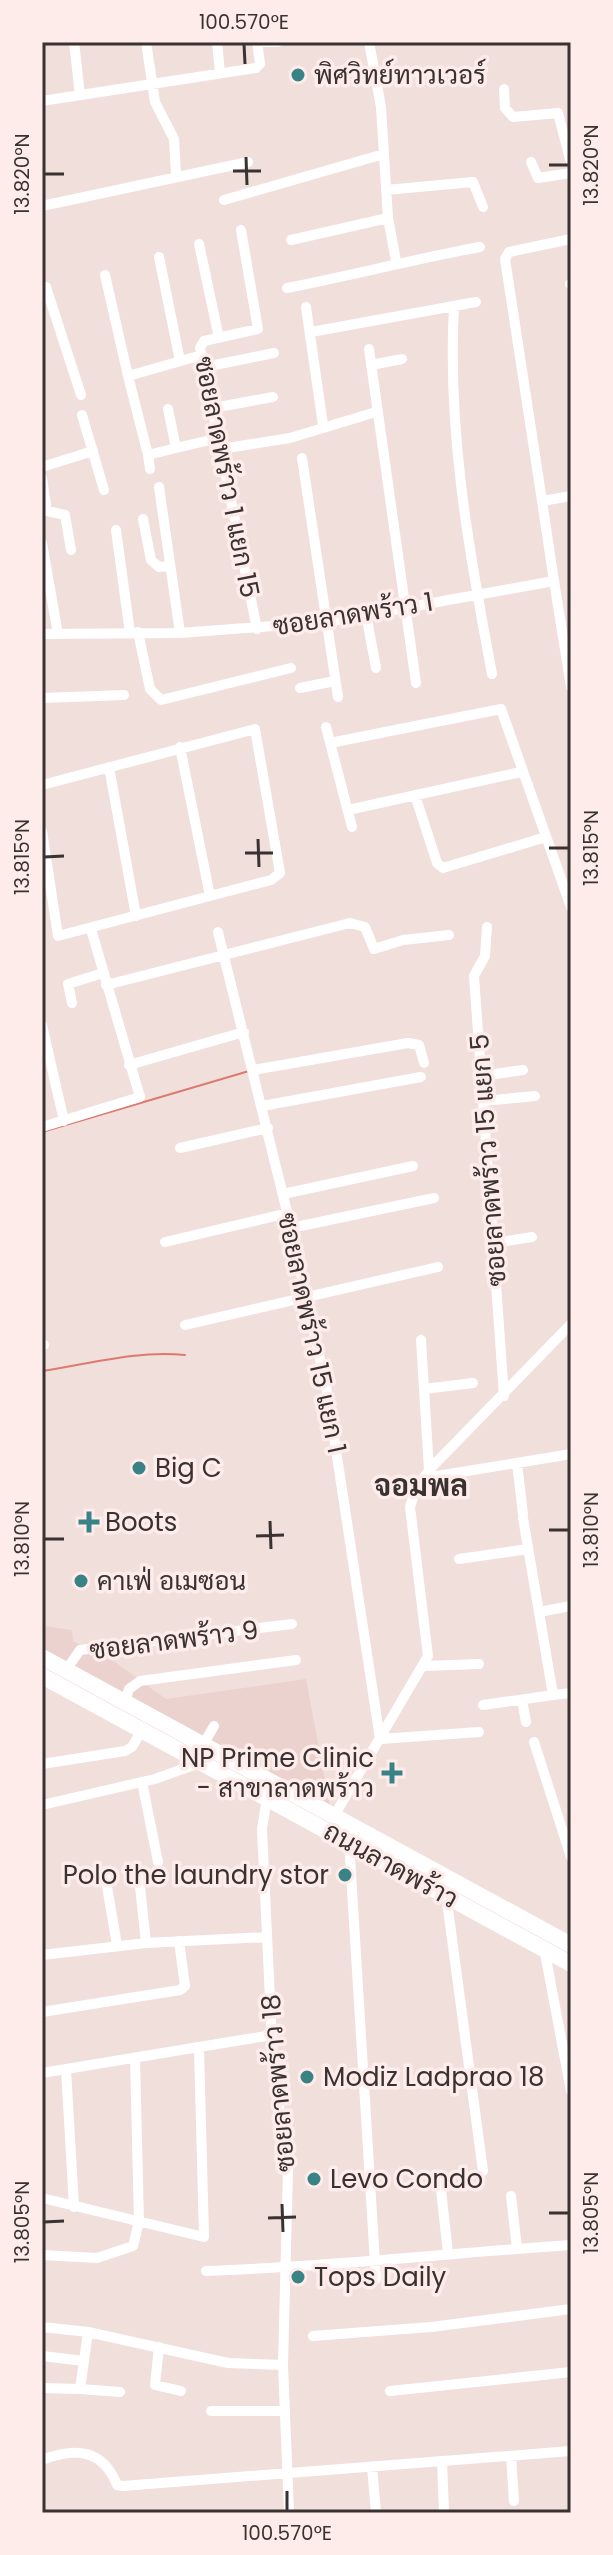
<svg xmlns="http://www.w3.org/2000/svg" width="613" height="2555" font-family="Poppins,Sarabun,sans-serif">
	<rect width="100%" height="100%" fill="#f1dfdc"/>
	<path fill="#ecd2ce" d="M44 1626 72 1630 73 1641 115 1662 166 1699 306 1679 330 1807 42 1650Z"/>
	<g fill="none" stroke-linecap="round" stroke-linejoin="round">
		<path stroke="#dd7a6f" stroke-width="2" d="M42 1132 249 1071
			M42 1371C89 1364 137 1350 185 1355"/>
		<path stroke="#fff" stroke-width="10" d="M74 42 80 95
			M146 42 155 102 174 139 176 175
			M217 42 220 73
			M369 42 381 107 388 218 396 261
			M504 89 505 108 513 117 558 113 571 163
			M42 101 256 68 260 64 257 42H278
			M531 162 538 178 571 173
			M386 190 473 182 483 207
			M224 200 384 154
			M42 206 248 162
			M241 230 258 329 204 341 200 348 257 629
			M291 240 388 218
			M199 244 219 338
			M159 257 180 361
			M105 275 128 376 202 355
			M570 284H571
			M46 287 81 395
			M287 288C353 275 415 259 480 247
			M454 306C447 430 469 552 492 674
			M306 307 323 425
			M311 332 476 302
			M369 349 416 683
			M371 365 402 359
			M205 367 274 353
			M128 376 147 451
			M213 408 273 397
			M82 415 104 490
			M176 448 219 438
			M221 449 290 438 376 412
			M302 458 338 697
			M42 467 93 451
			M150 469 148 455 176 448 168 409
			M42 478 46 505 42 511
			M159 487 180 633
			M542 501 505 259 509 252 571 239
			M43 510 65 515 71 550
			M143 519 151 560 159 567 170 566
			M116 530 130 633
			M42 543 58 634
			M554 581 571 687
			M366 614 376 668
			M138 632 150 689 161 700 291 668
			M42 634 180 633 327 622 554 581 542 501 571 496
			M300 688 335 681
			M42 698 124 695
			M326 727 352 827
			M330 743 501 709 571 907
			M109 767 136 916
			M42 785 255 729 280 873 271 880 210 896
			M415 795 437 863 443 868 546 837
			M348 810 521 772
			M42 831 58 936 210 896 180 747
			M487 927 485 956 474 976 504 1396
			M218 932 291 1228 327 1391 380 1739 479 1732
			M106 985 350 923 365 927 374 949 403 940 449 935
			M72 1003 68 984 103 973
			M42 1025 64 1121
			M129 1065 244 1032
			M253 1070 408 1043 419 1045 424 1063
			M481 1076 523 1070
			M484 1101 535 1096
			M262 1106 421 1077
			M42 1127 140 1097 91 929
			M180 1148 268 1128
			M283 1194 413 1166
			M291 1228 434 1198
			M165 1242 288 1213
			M494 1243 532 1237
			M185 1325 438 1267
			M421 1340 429 1470
			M42 1345H44
			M424 1389 473 1383
			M517 1463 523 1514
			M425 1478 571 1454
			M523 1518 553 1695 571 1693
			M459 1559 528 1549
			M539 1612 571 1606
			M424 1666 479 1664
			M66 1670 80 1650 292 1624
			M522 1700 526 1722
			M125 1702 129 1689 140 1681 296 1660
			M483 1705 553 1695
			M534 1742 571 1857
			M203 1745 214 1726
			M42 1764 125 1751 132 1747 142 1730
			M142 1782 158 1862
			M267 1798 262 1829 273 2063 288 2169 283 2365 289 2513
			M42 1805 155 1779 202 1762
			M334 1816 428 1656 410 1507 415 1490 429 1470 571 1324
			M349 1841 376 2279
			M105 1875 117 1945
			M139 1877 146 1943 267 1937
			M446 1894 483 2171
			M544 1948 571 2091
			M42 1955 146 1943
			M42 2012 180 1990 185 1986 179 1941
			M66 2069 74 2207
			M42 2073 272 2035
			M440 2181 448 2253
			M511 2196 517 2248
			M42 2198 204 2237 199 2048
			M42 2255 97 2258 133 2246 139 2221 135 2059
			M206 2271C328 2267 449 2253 571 2245
			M42 2327 88 2332
			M313 2336 431 2327 571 2309
			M159 2347 155 2385 181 2391
			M42 2356 84 2361
			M42 2388 80 2389 88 2332 228 2363 283 2365
			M80 2389 120 2392
			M390 2391 571 2372
			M211 2411H285
			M511 2456 514 2501
			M42 2460C75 2447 103 2449 117 2485L123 2486 571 2451
			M442 2461 444 2513
			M372 2467 376 2513"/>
		<path stroke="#fff" stroke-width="16" d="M42 1657 571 1945
			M42 1676 571 1964"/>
	</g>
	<path fill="none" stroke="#393231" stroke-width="3" d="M244 44 245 64M246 157 247 185M549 165H569M233 171H261M44 174H64M258 839 259 867M549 848H569M245 853H273M44 857 64 856M270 1521 271 1549M549 1530H569M256 1536 284 1535M44 1539H64M282 2204 283 2232M549 2213H569M268 2218 296 2217M44 2222 64 2221M287 2491V2511"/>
	<g fill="#398285" stroke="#feecea" stroke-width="3">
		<circle cx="298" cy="75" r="8"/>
		<circle cx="139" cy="1468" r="8"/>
		<path d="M85 1510h8v8h8v8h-8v8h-8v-8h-8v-8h8z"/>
		<circle cx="81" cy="1581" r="8"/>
		<path d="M388 1761h8v8h8v8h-8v8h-8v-8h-8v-8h8z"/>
		<circle cx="345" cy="1875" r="8"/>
		<circle cx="307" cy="2077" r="8"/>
		<circle cx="314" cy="2179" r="8"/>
		<circle cx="298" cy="2277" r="8"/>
	</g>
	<g text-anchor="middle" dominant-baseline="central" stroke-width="7" stroke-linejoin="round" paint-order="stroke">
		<g font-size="26" fill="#393231" stroke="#feecea" text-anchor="start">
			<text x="314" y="75">พิศวิทย์ทาวเวอร์</text>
			<text x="155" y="1468">Big C</text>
			<text x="105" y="1522">Boots</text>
			<text x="97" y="1581">คาเฟ่ อเมซอน</text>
			<text x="374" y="1758" text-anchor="end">NP Prime Clinic<tspan x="374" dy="30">- สาขาลาดพร้าว</tspan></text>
			<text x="329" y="1875" text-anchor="end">Polo the laundry stor</text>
			<text x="323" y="2077">Modiz Ladprao 18</text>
			<text x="330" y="2179">Levo Condo</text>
			<text x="314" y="2277">Tops Daily</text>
		</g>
		<g font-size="26" fill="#393231" stroke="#feecea">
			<text transform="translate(227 477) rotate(79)">ซอยลาดพร้าว 1 แยก 15</text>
			<text transform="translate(353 614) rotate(-9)">ซอยลาดพร้าว 1</text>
			<text transform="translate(488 1160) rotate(-94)">ซอยลาดพร้าว 15 แยก 5</text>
			<text transform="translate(312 1333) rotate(78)">ซอยลาดพร้าว 15 แยก 1</text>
			<text transform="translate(174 1640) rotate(-7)">ซอยลาดพร้าว 9</text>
			<text transform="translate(391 1865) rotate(29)">ถนนลาดพร้าว</text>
			<text transform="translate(278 2083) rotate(-95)">ซอยลาดพร้าว 18</text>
		</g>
		<g font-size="30" font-weight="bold" fill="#393231" stroke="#feecea">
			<text x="421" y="1485">จอมพล</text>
		</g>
	</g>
	<rect width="613" height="2555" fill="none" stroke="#feecea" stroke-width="88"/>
	<rect x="44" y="44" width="525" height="2467" fill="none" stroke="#393231" stroke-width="3"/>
	<g font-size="20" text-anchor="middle" fill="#393231">
		<text x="244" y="29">100.570°E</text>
		<text transform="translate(591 165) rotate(-90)" y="7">13.820°N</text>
		<text transform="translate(22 174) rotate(-90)" y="7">13.820°N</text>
		<text transform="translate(591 848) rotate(-90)" y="7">13.815°N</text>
		<text transform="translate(22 857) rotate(-90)" y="7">13.815°N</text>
		<text transform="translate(591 1530) rotate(-90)" y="7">13.810°N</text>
		<text transform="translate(22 1539) rotate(-90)" y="7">13.810°N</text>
		<text transform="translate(591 2213) rotate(-90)" y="7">13.805°N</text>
		<text transform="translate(22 2222) rotate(-90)" y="7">13.805°N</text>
		<text x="287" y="2540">100.570°E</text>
	</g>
</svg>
